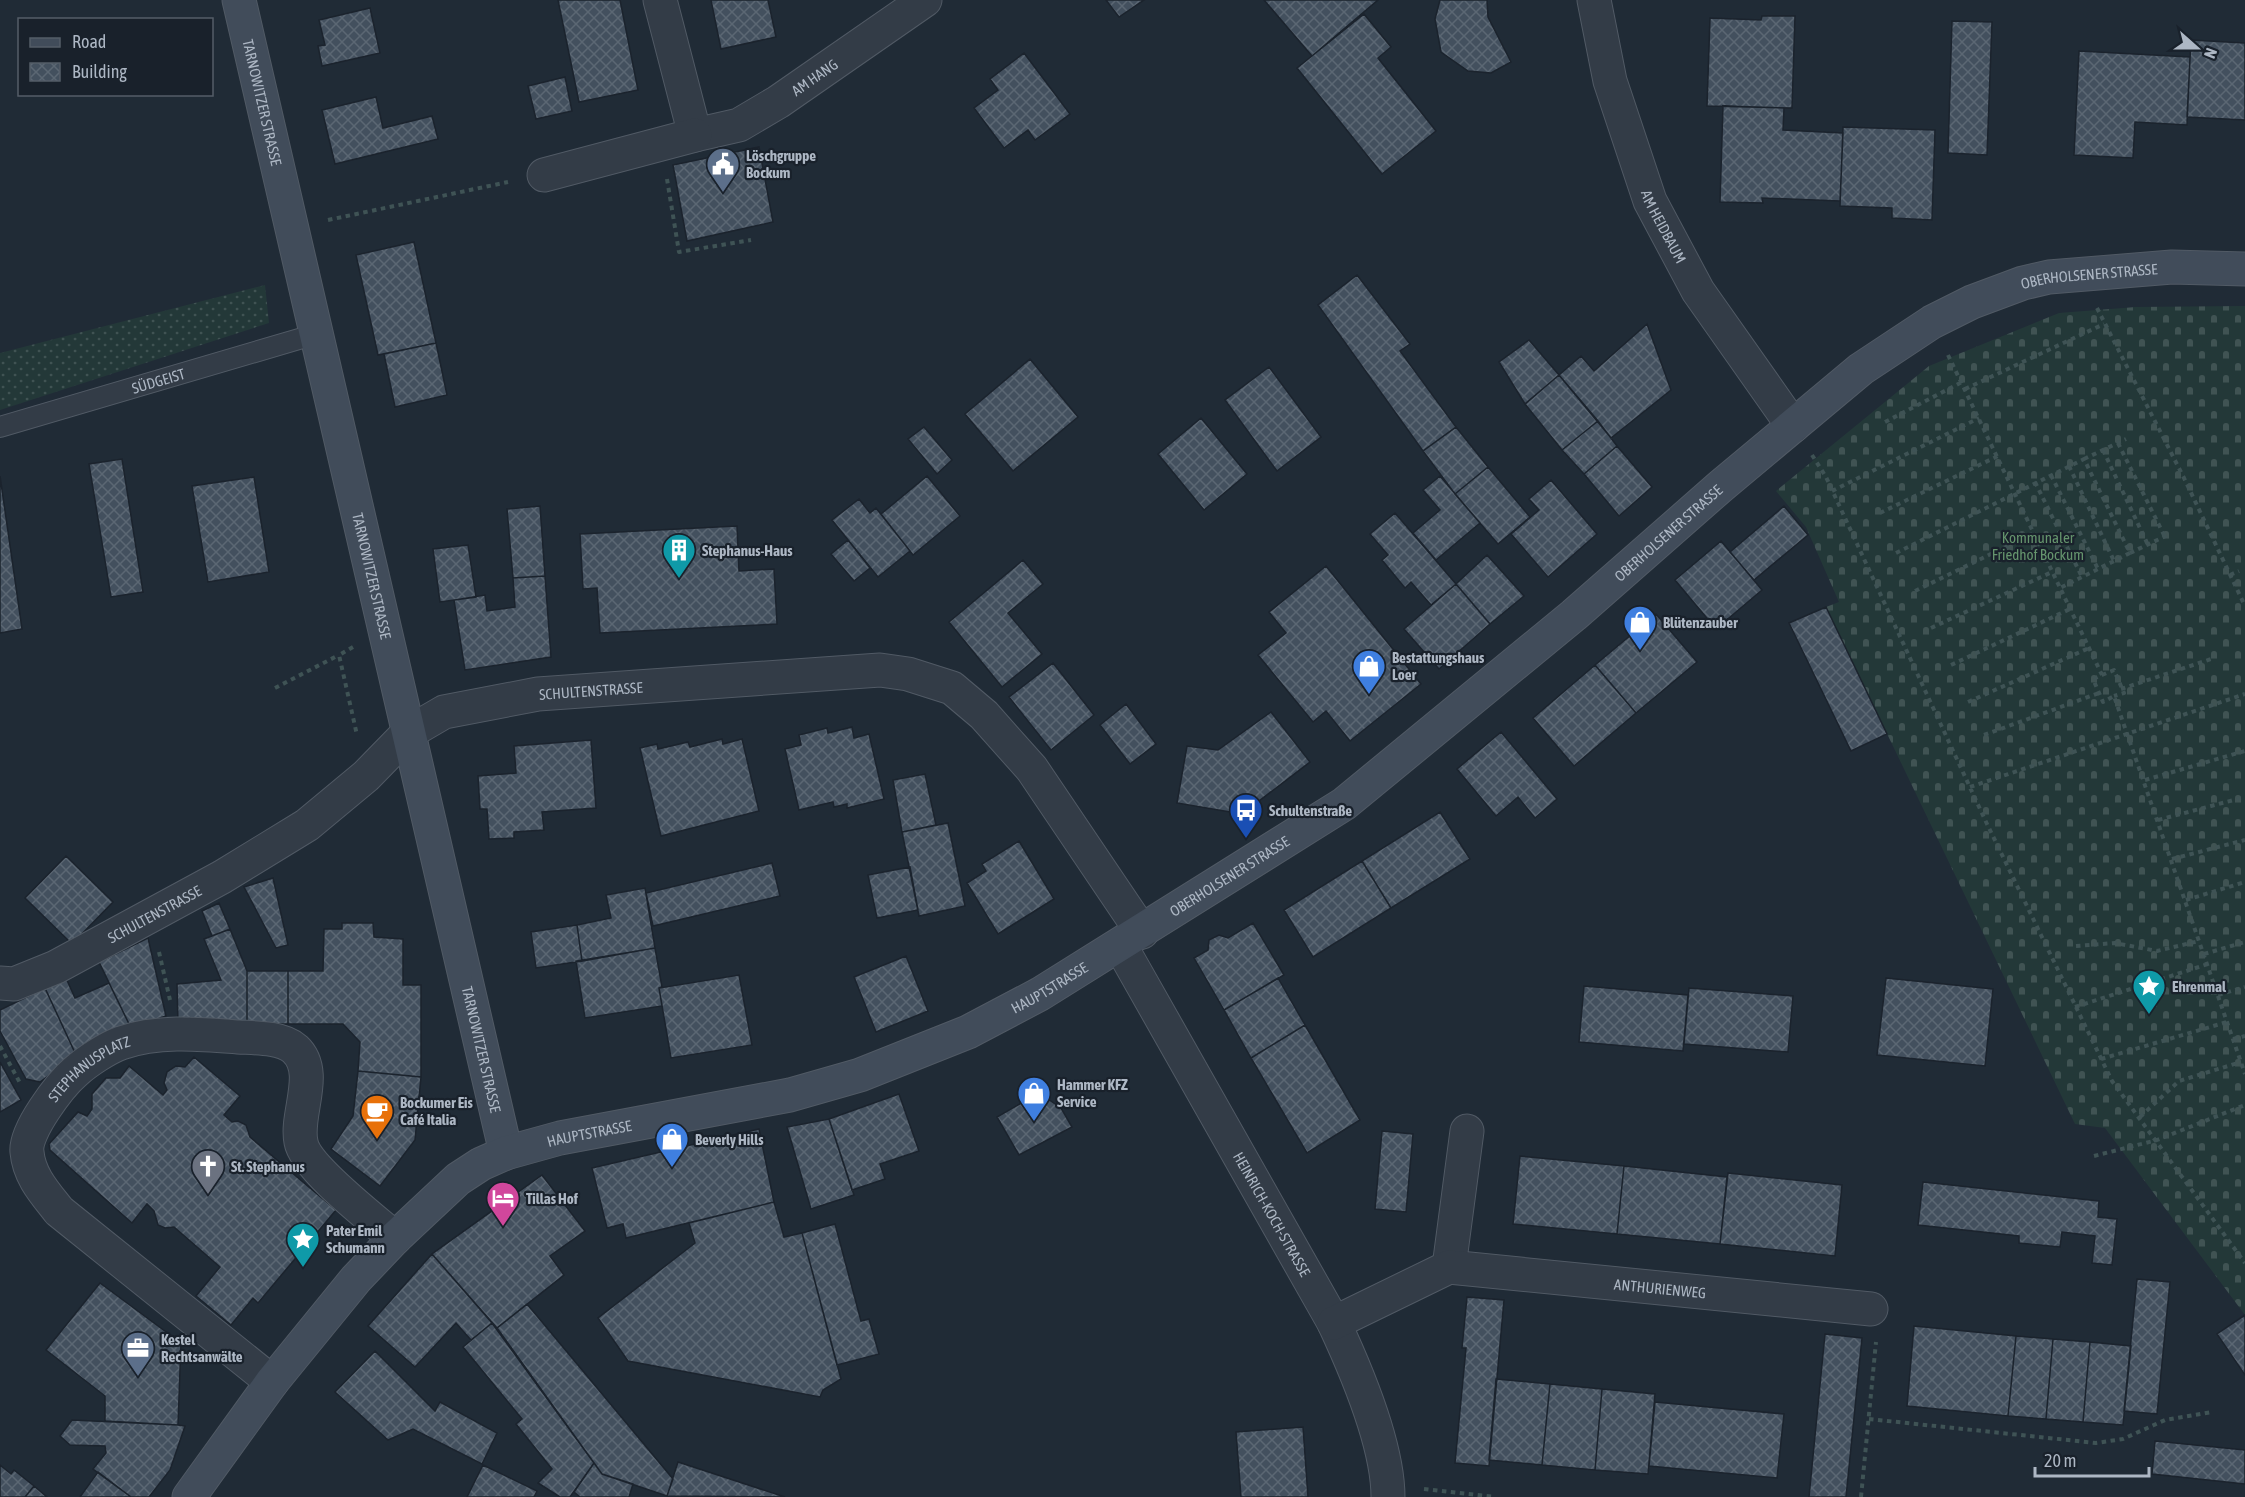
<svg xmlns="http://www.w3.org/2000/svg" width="2245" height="1497" font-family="'Asap Condensed',sans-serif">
	<defs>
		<pattern id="grass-dots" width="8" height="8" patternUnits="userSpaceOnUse" patternTransform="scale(1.5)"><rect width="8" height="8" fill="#233838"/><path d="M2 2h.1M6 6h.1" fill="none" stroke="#405353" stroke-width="1.8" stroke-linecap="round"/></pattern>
		<pattern id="cemetery-stones" width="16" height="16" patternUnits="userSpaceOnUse" patternTransform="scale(1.5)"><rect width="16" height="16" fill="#233838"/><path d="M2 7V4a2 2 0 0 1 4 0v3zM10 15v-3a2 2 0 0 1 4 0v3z" fill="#405353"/></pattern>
		<pattern id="building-cross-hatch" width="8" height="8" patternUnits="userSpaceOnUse" patternTransform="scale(1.5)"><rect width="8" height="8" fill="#43505e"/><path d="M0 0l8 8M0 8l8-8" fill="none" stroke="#5b6773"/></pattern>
	</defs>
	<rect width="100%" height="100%" fill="#202b36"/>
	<path fill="url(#grass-dots)" d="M265 285 269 323 0 410V353Z"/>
	<path fill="url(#cemetery-stones)" d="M2245 306V1315L2105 1128 2075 1124 1826 607 1839 602 1806 527 1776 491 1929 366 2059 313 2136 307Z"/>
	<path fill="url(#building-cross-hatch)" stroke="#1b232d" stroke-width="1.5" d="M558 0H620L638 90 579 102Z
		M711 0H768L776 37 721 49Z
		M1106 0H1144L1119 17Z
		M1264 0H1378L1312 56Z
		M1440 0H1487L1488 17 1511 62 1491 73 1468 71 1441 52 1435 19Z
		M370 8 380 53 322 66 318 46 325 45 319 20Z
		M1364 14 1391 47 1378 58 1436 131 1382 174 1297 68Z
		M1762 16H1795L1792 108 1707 106 1710 18 1761 20Z
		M1952 21 1992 22 1987 155 1948 153Z
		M2191 40 2245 43V120L2187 117Z
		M2079 51 2190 57 2187 125 2135 122 2133 158 2074 155Z
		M1024 53 1070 114 1035 140 1028 130 1004 148 974 108 998 90 990 79Z
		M565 77 572 111 536 119 528 86Z
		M376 97 383 128 432 116 438 139 335 164 322 110Z
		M1723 106 1784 108 1783 130 1843 133 1840 201 1762 198 1763 203 1720 202Z
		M1843 127 1935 130 1932 220 1892 218V208L1840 206Z
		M759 147 773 222 687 241 673 165Z
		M414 242 436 343 378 355 356 255Z
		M1357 275 1410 344 1400 351 1456 427 1423 451 1318 305Z
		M1647 324 1671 390 1611 438 1559 375 1581 356 1594 371Z
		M1529 340 1559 375 1525 404 1499 362Z
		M436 343 447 395 395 407 384 354Z
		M1030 359 1078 417 1013 471 965 414Z
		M1269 367 1321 437 1277 471 1225 400Z
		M1559 375 1598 421 1562 450 1525 404Z
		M1201 418 1247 474 1204 510 1158 454Z
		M1598 421 1617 446 1584 474 1562 450Z
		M924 427 952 460 937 474 908 439Z
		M1456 427 1488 467 1455 494 1423 451Z
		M1617 446 1652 487 1619 516 1584 474Z
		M122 459 143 592 111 597 89 464Z
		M1488 467 1530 517 1498 544 1455 494Z
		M0 476 22 629 0 633Z
		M927 476 960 516 913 555 881 514Z
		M1440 476 1480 523 1436 560 1413 533 1440 510 1423 490Z
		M254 477 269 572 208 582 192 486Z
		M1551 480 1597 534 1548 577 1511 534 1539 510 1529 499Z
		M859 499 870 513 876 508 910 551 878 577 832 520Z
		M540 506 545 576 513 578 507 509Z
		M1784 506 1808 535 1754 580 1730 552Z
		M1395 513 1456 584 1431 605 1411 582 1405 588 1382 560 1388 555 1370 534Z
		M737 526 739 571 774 569 777 624 600 633 597 588 583 589 580 534Z
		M848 540 870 568 854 581 831 554Z
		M1721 541 1762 590 1716 629 1675 580Z
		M468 545 476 597 440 602 433 549Z
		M1487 555 1524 596 1490 624 1456 584Z
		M1023 560 1043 584 1008 613 1042 654 1002 687 949 622Z
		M1326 566 1421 684 1350 741 1326 711 1313 722 1258 655 1286 633 1269 612Z
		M545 576 551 657 465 670 454 600 485 595 487 611 515 607 513 578Z
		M1456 584 1490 624 1439 669 1404 629Z
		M1826 607 1887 734 1851 751 1789 623Z
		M1656 614 1697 662 1636 713 1595 665Z
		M1053 663 1094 715 1051 750 1009 697Z
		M1595 665 1636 713 1574 766 1533 718Z
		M1126 704 1156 744 1130 764 1100 725Z
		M1271 712 1310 762 1242 814 1177 803 1187 746 1218 750Z
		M852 727 854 738 869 734 884 799 847 808V804L834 807 833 802 799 810 785 749 801 745 799 735 827 728 828 733Z
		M1501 732 1557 799 1535 818 1518 797 1496 816 1457 769Z
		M722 739 723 744 742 739 759 811 661 836 640 748 657 744 658 749 688 742 690 747Z
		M591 740 596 808 542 812 544 830 514 832V838L489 839 487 809H480L478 776 516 773 514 746Z
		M925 774 936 825 902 832 893 780Z
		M1440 812 1470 859 1391 908 1362 861Z
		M948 823 965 906 919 916 902 832Z
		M1019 841 1054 899 998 934 967 883 986 871 982 864Z
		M66 856 113 902 72 944 25 898Z
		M1362 861 1391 908 1313 957 1284 910Z
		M772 863 780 896 653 926 646 893Z
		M910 867 918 910 877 918 868 875Z
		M273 878 288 945 276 948 244 887Z
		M645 888 655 948 582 961 577 925 611 918 606 895Z
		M219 903 230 929 212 936 202 911Z
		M342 923H373L374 937 403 939V985H421V1077L358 1071 360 1042 343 1024H288V971H323L324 929H342Z
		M1253 923 1284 975 1224 1010 1194 958 1208 950 1209 940 1219 935 1228 938Z
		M577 925 582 961 536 968 531 932Z
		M230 929 247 971V1021L178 1024 177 984 221 980 204 939Z
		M148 938 166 1016 131 1028 99 962Z
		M655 948 662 987 659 988 662 1006 585 1018 576 961Z
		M906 956 928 1011 876 1032 854 977Z
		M247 971H288V1024H247Z
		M739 975 752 1045 671 1058 659 988Z
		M66 978 75 998 109 983 131 1028 76 1055 45 988Z
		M1278 978 1305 1025 1251 1058 1224 1010Z
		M1886 978 1993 989 1985 1066 1877 1055Z
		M1584 986 1688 995 1683 1051 1579 1042Z
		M45 988 76 1055 40 1082 26 1079 0 1031V1010Z
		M1689 988 1793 996 1788 1052 1684 1044Z
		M1305 1025 1360 1120 1307 1153 1251 1058Z
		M194 1057 240 1096 224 1115 232 1122 238 1121 246 1125 250 1137 336 1210 258 1303 253 1298 231 1325 196 1296 220 1267 174 1227 165 1228 158 1225 154 1211 147 1204 132 1223 50 1150 49 1144 78 1112 87 1116 92 1109V1094L106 1078H120L129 1066 163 1095 167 1090 164 1083 167 1072 176 1066 185 1067Z
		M0 1062 21 1100 0 1112Z
		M358 1071 421 1077 415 1140 380 1186 331 1149 353 1116Z
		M1039 1093 1061 1108 1072 1127 1019 1155 997 1117Z
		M899 1094 919 1151 880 1164 885 1179 852 1190 829 1119Z
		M829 1119 854 1195 811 1209 787 1127Z
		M759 1129 774 1202 626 1238 623 1224 607 1228 592 1168Z
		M1382 1131 1413 1134 1406 1212 1375 1209Z
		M1520 1156 1624 1166 1617 1234 1513 1224Z
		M1624 1166 1727 1177 1720 1244 1617 1234Z
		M1728 1173 1842 1185 1835 1256 1720 1244Z
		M542 1175 585 1231 550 1256 564 1275 497 1328 432 1254Z
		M1923 1182 2099 1201 2098 1217 2117 1219 2112 1265 2092 1263 2095 1236 2062 1232 2060 1247 2019 1243V1236L1918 1225Z
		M774 1202 784 1237 802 1233 841 1379 823 1390 820 1397 628 1361 598 1318 695 1243 689 1223Z
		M835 1224 861 1321 869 1319 879 1354 837 1365 802 1233Z
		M432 1254 492 1323 471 1340 456 1323 415 1367 368 1326Z
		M2137 1279 2170 1282 2157 1414 2124 1411Z
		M100 1283 181 1343 178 1425 105 1421V1396L46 1350Z
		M1467 1297 1504 1300 1489 1466 1455 1463 1466 1348H1462Z
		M527 1304 673 1479 667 1496 602 1474 497 1328Z
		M2245 1315V1375L2217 1334Z
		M492 1323 594 1463 570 1497H560L538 1483 552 1469 516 1424 522 1419 463 1347Z
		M1914 1326 2016 1336 2008 1416 1907 1406Z
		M1825 1334 1862 1338 1846 1497H1809Z
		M2016 1336 2053 1339 2046 1419 2008 1416Z
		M2053 1339 2090 1342 2083 1422 2046 1419Z
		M2090 1342 2131 1346 2123 1425 2083 1422Z
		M375 1351 435 1411 440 1402 497 1433 482 1464 413 1429 388 1440 335 1392Z
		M1496 1379 1550 1384 1542 1465 1489 1460Z
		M1550 1384 1602 1389 1595 1470 1542 1465Z
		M1602 1389 1655 1394 1648 1474 1595 1470Z
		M1655 1402 1784 1414 1777 1478 1649 1466Z
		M72 1420 178 1425 185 1426 170 1470 149 1497H131L93 1469 106 1453 105 1446 70 1445 60 1436Z
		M1303 1427 1308 1497H1241L1236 1432Z
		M2155 1441 2245 1450V1484L2152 1474Z
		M678 1462 785 1497 667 1496Z
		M594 1463 602 1474 633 1484 629 1497H580L574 1492Z
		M0 1465 11 1474 14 1470 34 1486 25 1497H0Z
		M483 1465 537 1491 534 1497H467Z
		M98 1472 131 1497H80Z
		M34 1486 47 1497H25Z"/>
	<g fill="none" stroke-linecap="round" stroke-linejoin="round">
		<defs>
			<g id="service">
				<path id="s1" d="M0 427 316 334"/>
			</g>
			<g id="minor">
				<path id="s2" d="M660 0 695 135 739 125 778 102 925 0"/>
				<path id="s3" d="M1594 0 1610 81 1650 201 1698 291 1793 426"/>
				<path d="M544 175 695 135"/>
				<path id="s4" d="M1120 945 1334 1323C1356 1370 1388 1445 1388 1497"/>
				<path id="s5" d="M0 983 14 984 56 967 222 877 307 825 366 776 408 733 444 712 538 694 880 670 908 674 952 688 984 715 1032 769 1142 932"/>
				<path d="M1449 1267 1467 1131"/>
				<path id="s6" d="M1334 1323 1449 1267 1871 1309"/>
				<path id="s7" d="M272 1382 59 1211C45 1193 29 1176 27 1152 24 1132 60 1085 75 1072 86 1062 107 1048 121 1043 158 1030 200 1034 238 1037 255 1038 281 1037 295 1049 320 1072 295 1114 301 1142 305 1167 373 1219 395 1238"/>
			</g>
			<g id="secondary">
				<path id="s8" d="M239 0 506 1153"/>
				<path id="s9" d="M189 1497 272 1382 356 1279 395 1238 458 1179 481 1164 506 1153 560 1138 790 1095 860 1075 968 1032 1040 994 1344 804 1574 615 1721 486 1861 369 1932 322 1972 302 2023 283 2049 277 2172 267 2245 269"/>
			</g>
		</defs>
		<use href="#service" stroke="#515a65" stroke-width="22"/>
		<use href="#minor" stroke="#515a65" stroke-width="35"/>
		<use href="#secondary" stroke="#515a65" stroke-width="35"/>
		<path stroke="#3f5355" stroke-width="4" stroke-dasharray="4.5 4.5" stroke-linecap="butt" d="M667 179 679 252 751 240
			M328 220 508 182
			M2097 308 2184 478 2245 606
			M1948 355 2102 675 2093 679 2103 702 2114 696 2245 1074
			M1965 389 2104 324
			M1885 422 1962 382
			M2118 443 2165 537
			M2103 450 2148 545
			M1812 455 1826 477 1987 824 2112 1081 2245 1263
			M2084 459 2126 439
			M2069 466 2114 561
			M2051 475 2098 569
			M2035 482 2082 577
			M1832 491 1979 418
			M1880 513 1998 456
			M1896 553 2084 459 2130 553 2060 588
			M2130 553 2170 534
			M2230 575 2239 571
			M1915 591 2034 533
			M1931 628 2052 572
			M353 647 339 655 357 735
			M1951 665 2070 609
			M2102 675 2114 670 2124 693 2114 696
			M275 688 339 655
			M2121 689 2214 658
			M1968 702 2089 648
			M1984 735 2099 693
			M2145 780 2245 751
			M1970 787 2245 694
			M2158 820 2245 797
			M2172 859 2245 840
			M2186 900 2245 882
			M2076 946 2115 943 2157 951 2199 941
			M159 952 170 1000
			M2204 954 2245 942
			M2218 995 2245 987
			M2075 1007 2208 964
			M2233 1039 2245 1036
			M0 1046 20 1083
			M2101 1059 2227 1022
			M2140 1117 2179 1081 2241 1062
			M2094 1156 2157 1140 2245 1105
			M1869 1419 2096 1443 2123 1439 2165 1420 2212 1412
			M1424 1489 1495 1497
			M1861 1497 1876 1342"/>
		<use href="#service" stroke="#333c47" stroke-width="20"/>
		<use href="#minor" stroke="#333c47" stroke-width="33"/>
		<use href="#secondary" stroke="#414c5a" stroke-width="33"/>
	</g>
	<defs>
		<symbol id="civic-pin" viewBox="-11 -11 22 30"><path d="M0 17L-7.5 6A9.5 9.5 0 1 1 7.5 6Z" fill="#5c6f8a" stroke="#19212b"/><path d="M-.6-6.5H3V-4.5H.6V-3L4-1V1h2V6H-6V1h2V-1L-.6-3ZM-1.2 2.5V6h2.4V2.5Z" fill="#fff"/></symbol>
		<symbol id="building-pin" viewBox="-11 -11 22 30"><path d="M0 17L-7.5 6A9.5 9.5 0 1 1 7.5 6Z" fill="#0f9aa8" stroke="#19212b"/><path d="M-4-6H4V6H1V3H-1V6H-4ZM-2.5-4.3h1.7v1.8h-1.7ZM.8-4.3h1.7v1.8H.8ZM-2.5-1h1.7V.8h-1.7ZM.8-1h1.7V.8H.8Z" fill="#fff"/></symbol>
		<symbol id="shop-pin" viewBox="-11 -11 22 30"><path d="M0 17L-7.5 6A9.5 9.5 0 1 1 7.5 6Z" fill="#3f7fe0" stroke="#19212b"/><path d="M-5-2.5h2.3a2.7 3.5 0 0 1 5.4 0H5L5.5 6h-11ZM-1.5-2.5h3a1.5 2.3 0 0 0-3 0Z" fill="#fff"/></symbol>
		<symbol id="bus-pin" viewBox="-11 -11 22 30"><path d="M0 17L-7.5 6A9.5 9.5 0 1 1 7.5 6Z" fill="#1a4fb4" stroke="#19212b"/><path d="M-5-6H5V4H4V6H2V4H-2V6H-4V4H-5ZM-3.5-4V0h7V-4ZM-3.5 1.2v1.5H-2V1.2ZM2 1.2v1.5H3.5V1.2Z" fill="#fff"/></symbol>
		<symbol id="sight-pin" viewBox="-11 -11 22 30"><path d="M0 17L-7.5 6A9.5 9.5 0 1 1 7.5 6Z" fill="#0f9aa8" stroke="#19212b"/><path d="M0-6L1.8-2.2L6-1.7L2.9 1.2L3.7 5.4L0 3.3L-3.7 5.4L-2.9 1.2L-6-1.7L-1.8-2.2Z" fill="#fff"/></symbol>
		<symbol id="cafe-pin" viewBox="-11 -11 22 30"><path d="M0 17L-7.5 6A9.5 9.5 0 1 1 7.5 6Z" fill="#e8710a" stroke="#19212b"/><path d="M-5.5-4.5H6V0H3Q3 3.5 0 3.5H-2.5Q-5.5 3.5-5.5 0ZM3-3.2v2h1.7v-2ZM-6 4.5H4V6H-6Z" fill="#fff"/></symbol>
		<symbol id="church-pin" viewBox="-11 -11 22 30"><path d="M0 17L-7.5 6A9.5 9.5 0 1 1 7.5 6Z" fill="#6b7280" stroke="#19212b"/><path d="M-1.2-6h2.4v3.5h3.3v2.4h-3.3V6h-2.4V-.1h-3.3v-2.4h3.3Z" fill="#fff"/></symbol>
		<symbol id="hotel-pin" viewBox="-11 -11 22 30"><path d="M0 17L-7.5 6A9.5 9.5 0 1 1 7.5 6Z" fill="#d1479c" stroke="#19212b"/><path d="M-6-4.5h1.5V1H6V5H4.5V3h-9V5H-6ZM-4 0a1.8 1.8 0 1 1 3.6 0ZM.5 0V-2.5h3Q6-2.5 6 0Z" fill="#fff"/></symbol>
		<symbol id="office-pin" viewBox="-11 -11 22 30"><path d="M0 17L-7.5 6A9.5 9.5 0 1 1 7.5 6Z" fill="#5c6f8a" stroke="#19212b"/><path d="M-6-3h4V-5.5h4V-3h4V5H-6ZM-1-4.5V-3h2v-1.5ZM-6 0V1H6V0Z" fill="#fff"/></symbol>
	</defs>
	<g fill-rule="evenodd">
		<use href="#civic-pin" x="704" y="145" width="38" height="52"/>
		<use href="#building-pin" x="660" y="531" width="38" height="52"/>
		<use href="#shop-pin" x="1621" y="603" width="38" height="52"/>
		<use href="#shop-pin" x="1350" y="647" width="38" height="52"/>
		<use href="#bus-pin" x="1227" y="791" width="38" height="52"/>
		<use href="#sight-pin" x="2130" y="967" width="38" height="52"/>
		<use href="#shop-pin" x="1015" y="1074" width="38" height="52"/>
		<use href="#cafe-pin" x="358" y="1092" width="38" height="52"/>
		<use href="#shop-pin" x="653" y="1120" width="38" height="52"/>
		<use href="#church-pin" x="189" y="1147" width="38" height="52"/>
		<use href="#hotel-pin" x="484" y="1179" width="38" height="52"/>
		<use href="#sight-pin" x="284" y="1220" width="38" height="52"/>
		<use href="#office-pin" x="119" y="1329" width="38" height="52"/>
	</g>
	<g text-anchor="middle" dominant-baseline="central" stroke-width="4.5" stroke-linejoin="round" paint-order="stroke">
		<g font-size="15" fill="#adb7c4" stroke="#19212b">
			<text stroke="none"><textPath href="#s2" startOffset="274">AM HANG</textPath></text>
			<text stroke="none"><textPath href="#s8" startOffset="105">TARNOWITZER STRASSE</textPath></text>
			<text stroke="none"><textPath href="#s3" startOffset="238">AM HEIDBAUM</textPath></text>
			<text stroke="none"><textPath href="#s9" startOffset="2318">OBERHOLSENER STRASSE</textPath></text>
			<text stroke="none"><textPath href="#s1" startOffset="165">SÜDGEIST</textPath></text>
			<text stroke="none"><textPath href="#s9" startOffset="1814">OBERHOLSENER STRASSE</textPath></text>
			<text stroke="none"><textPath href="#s8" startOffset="591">TARNOWITZER STRASSE</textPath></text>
			<text stroke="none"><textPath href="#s5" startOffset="675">SCHULTENSTRASSE</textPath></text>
			<text stroke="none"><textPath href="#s9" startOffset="1256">OBERHOLSENER STRASSE</textPath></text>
			<text stroke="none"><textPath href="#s5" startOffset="171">SCHULTENSTRASSE</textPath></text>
			<text stroke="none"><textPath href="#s9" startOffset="1044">HAUPTSTRASSE</textPath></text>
			<text stroke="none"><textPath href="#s8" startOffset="1077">TARNOWITZER STRASSE</textPath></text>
			<text stroke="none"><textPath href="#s7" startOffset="450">STEPHANUSPLATZ</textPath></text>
			<text stroke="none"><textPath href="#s9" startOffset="558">HAUPTSTRASSE</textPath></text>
			<text stroke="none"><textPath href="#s4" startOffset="309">HEINRICH-KOCH-STRASSE</textPath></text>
			<text stroke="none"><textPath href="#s6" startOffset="340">ANTHURIENWEG</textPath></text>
		</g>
		<g font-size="15" font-weight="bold" fill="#adb7c4" stroke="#19212b" text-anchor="start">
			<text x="746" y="155">Löschgruppe<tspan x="746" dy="17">Bockum</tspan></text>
			<text x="702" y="550">Stephanus-Haus</text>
			<text x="1663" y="622">Blütenzauber</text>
			<text x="1392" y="657">Bestattungshaus<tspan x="1392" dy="17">Loer</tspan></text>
			<text x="1269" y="810">Schultenstraße</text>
			<text x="2172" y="986">Ehrenmal</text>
			<text x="1057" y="1084">Hammer KFZ<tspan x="1057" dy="17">Service</tspan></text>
			<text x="400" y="1102">Bockumer Eis<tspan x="400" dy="17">Café Italia</tspan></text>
			<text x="695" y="1139">Beverly Hills</text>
			<text x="231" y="1166">St. Stephanus</text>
			<text x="526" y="1198">Tillas Hof</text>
			<text x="326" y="1230">Pater Emil<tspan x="326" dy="17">Schumann</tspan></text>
			<text x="161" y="1339">Kestel<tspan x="161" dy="17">Rechtsanwälte</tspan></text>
		</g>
		<g font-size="15" fill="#65946d" stroke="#19212b">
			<text x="2038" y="537">Kommunaler<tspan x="2038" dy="17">Friedhof Bockum</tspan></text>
		</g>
	</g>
	<rect x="18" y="18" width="195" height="78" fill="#19212b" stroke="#545d68" stroke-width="1.5"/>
	<rect x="30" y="38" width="30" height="9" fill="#414c5a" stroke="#545d68" stroke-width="1.5"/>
	<text x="72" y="48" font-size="18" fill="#adb7c4">Road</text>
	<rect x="30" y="63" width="30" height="18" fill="url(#building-cross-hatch)" stroke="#545d68" stroke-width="1.5"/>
	<text x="72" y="78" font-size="18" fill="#adb7c4">Building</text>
	<g transform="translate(2197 48) rotate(111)" stroke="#19212b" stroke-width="4.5" paint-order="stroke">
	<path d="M0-4.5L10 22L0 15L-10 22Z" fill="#adb7c4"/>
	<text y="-9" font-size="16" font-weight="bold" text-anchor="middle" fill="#adb7c4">N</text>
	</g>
	<path d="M2035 1467v9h114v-9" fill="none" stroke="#adb7c4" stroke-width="3"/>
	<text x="2044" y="1467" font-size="18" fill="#adb7c4" stroke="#19212b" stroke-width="4.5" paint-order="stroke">20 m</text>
</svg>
